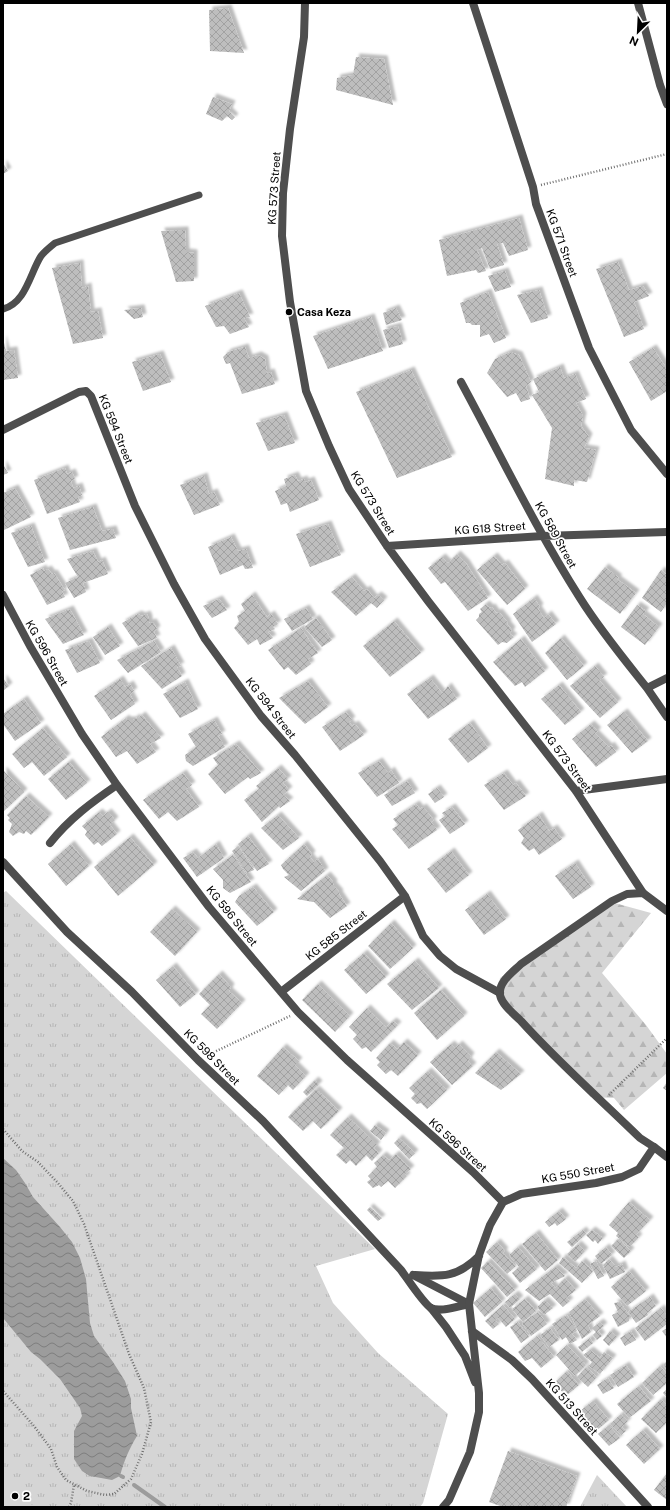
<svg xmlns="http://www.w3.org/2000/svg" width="670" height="1510" font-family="'Public Sans',sans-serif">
	<defs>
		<pattern id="grass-tufts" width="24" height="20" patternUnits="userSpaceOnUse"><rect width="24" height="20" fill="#d5d5d5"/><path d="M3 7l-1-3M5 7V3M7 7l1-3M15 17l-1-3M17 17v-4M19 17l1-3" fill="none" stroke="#b5b5b5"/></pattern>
		<pattern id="forest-firs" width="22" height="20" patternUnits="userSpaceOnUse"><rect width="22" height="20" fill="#d5d5d5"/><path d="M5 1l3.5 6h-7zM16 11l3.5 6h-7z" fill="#b5b5b5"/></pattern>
		<pattern id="water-waves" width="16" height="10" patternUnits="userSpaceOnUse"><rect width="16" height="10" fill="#9c9c9c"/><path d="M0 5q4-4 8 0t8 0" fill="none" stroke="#7d7d7d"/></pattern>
		<pattern id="building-cross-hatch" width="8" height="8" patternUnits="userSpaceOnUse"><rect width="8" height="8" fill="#bebebe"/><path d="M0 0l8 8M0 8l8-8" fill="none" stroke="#a2a2a2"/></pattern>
		<filter id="shadow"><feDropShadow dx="3.5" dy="-3.5" stdDeviation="1" flood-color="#0004"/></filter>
	</defs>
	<rect width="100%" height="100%" fill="#fff"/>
	<path fill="url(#grass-tufts)" d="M6 891 375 1249 316 1266 333 1303 378 1353 448 1414 423 1503 420 1507H3V893Z
		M597 1475 627 1507H580Z"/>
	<path fill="url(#forest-firs)" d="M611 902 651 913 602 973 646 1025 667 1054V1073L624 1110 614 1098 591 1097 497 1000 500 978Z"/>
	<path fill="#d5d5d5" d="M3 1472C18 1475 26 1495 33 1507H3Z"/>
	<path fill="url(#water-waves)" d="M3 1158 16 1170 25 1183 33 1197 60 1227 72 1242 80 1258 86 1279 90 1323 94 1336 113 1362 125 1381 131 1399V1408L137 1436C129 1449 124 1461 120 1476L112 1480 90 1476 82 1471 74 1459V1431L82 1416 80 1408 60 1379 40 1359 31 1352 3 1318Z"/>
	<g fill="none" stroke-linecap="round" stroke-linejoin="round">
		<path stroke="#9c9c9c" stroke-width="4" d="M121 1476 123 1477
			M134 1485 165 1507"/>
	</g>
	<path fill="url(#building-cross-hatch)" filter="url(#shadow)" d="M228 8 244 53 210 51 209 10Z
		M356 57 384 59 393 105 336 90 337 78 353 75Z
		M213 97 232 104 229 111 235 117 232 120 227 116 222 121 206 114Z
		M3 163 8 171 3 174Z
		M519 218 528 250 509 256 503 243 497 244 504 265 490 269 482 248 477 250 486 271 478 273 476 270 447 276 439 240Z
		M185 230 186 252 194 253V281L176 282 161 231Z
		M618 262 629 290 643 286 649 296 634 302 644 329 624 337 596 269Z
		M80 263 82 288 88 286 91 312 98 311 103 338 73 344 52 268Z
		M505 271 511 287 495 292 488 276Z
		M539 290 548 318 531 323 517 295Z
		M488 292 506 338 494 343 489 334 480 337V325H472L470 323H466L460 303Z
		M239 293 250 317 244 318 249 327 230 334 224 326 216 327 205 306Z
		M141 308 143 317 134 319 124 310Z
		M396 308 402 320 386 325 383 313Z
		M371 317 383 351 328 369 313 336Z
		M398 326 403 344 389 348 383 330Z
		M3 338 6 351 14 350 18 378 3 380Z
		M245 347 249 358 258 355 265 359 267 373 271 372 275 384 242 394 230 363 226 364 223 357 228 352Z
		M653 348 667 369V391L651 401 629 362Z
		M510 352 519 355 531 382 526 386 530 399 521 402 516 393 507 397 487 373 495 359Z
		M160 354 171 382 143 391 132 362Z
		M560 367 564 378 575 374 586 399 576 403 583 416 581 426 589 437 584 448 596 450 587 482 574 480V486L545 479 552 428 532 395 539 392 533 379Z
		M411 370 452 457 397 478 356 392Z
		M284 415 295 443 268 451 256 423Z
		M3 464 8 473 3 475Z
		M65 468 67 474 72 472 75 479 71 481 73 488 79 486 82 495 78 497 80 502 47 514 34 480Z
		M295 475 298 481 304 479 305 482 311 480 319 500 290 512 287 503 281 505 275 491 286 486 284 479Z
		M204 476 209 494 214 492 220 505 194 515 180 485Z
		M15 488 31 517 4 530 3 493Z
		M93 507 102 531 113 529 116 538 70 550 58 518Z
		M328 524 341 555 310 567 296 534Z
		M31 526 45 562 28 567 11 533Z
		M231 537 238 551 246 549 253 568 245 569 243 565 220 575 208 547Z
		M93 551 98 562 102 560 108 574 83 583 86 592 74 598 65 583 78 577 67 559Z
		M457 554 466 563 488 598 468 611 445 582 441 584 428 568 442 557 448 563Z
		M494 556 502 565 505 563 525 589 507 605 477 570Z
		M605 567 619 578 617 579 636 593 620 614 587 589Z
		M43 568 44 571 48 569 52 574 54 573 65 590 62 591 65 597 47 605 30 575Z
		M661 570 667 575V603L661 612 642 598Z
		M352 577 364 591 367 589 374 598 378 595 384 600 377 608 371 603 356 616 331 592Z
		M252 595 267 617 271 614 278 624 273 627 275 629 268 632 273 638 260 645 257 639 248 645 234 628 239 622 237 616 245 611 241 604Z
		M534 598 540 607 538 609 544 618 548 614 556 624 532 642 513 614Z
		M219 599 227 610 212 618 203 606Z
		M486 604 490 608 492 607 496 613 499 612 508 623 507 624 512 630 510 634 514 637 507 643 502 642 498 645 476 620 479 617V614L482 612 480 609Z
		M637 605 646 611 643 614 659 627 645 645 621 627Z
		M306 608 313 619 292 631 284 619Z
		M70 609 84 635 63 644 45 619Z
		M138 614 142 616 147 614 149 619V623L153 622 157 629 154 632 157 638 138 646 122 623Z
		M316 618 332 640 322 647 304 627Z
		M394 621 421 653 390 677 363 646Z
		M108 627 120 646 105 655 93 637Z
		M301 628 318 653 308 659 311 664 296 675 288 667 284 670 268 650Z
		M561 638 584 666 567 680 545 653Z
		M521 639 545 671 525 687 522 682 515 686 493 662Z
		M89 641 100 663 77 673 65 650Z
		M154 641 161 652 128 673 117 660Z
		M171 648 181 666 177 667 182 676 162 689 141 666Z
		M595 666 604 677 599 680 618 702 600 718 570 686Z
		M3 678 9 686 3 691Z
		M430 678 442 693 448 686 457 699 428 719 407 694Z
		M120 679 125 687 130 684 134 691 130 694 135 704 111 720 94 696Z
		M308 681 328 707 305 724 279 698Z
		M185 682 198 709 180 718 163 694Z
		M559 685 581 712 565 725 541 699Z
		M24 699 41 723 15 741 3 724V714Z
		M346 712 352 720 349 722 352 726 355 724 364 735 340 751 322 727Z
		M624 712 648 741 632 753 607 725Z
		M142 715 161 738 150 744 156 752 137 764 127 751 116 757 101 737 126 718 127 720H133L136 717 137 719Z
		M214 720 222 734 218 736 225 747 193 766 186 761 185 755 196 747 188 734Z
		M470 723 488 748 468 763 448 739Z
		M591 724 598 731 595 733 609 747 611 745 616 752 596 767 572 739Z
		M43 728 67 757 44 776 32 762 24 768 12 754Z
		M236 744 261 773 250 779 248 777 225 794 208 774 218 765 213 758Z
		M379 761 388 773 391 770 399 783 377 797 358 773Z
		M69 762 87 783 66 800 48 779Z
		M278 768 288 779 283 783 289 790 283 795 290 801 280 808 279 806 262 822 244 800 259 789 256 786Z
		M3 770 24 792 3 812Z
		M183 773 192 785 186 789 199 807 177 821 168 812 159 819 143 800Z
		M504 773 513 785 516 783 526 796 504 810 484 785Z
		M407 781 415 793 392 806 384 795Z
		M437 788 444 797 435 803 428 794Z
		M26 796 49 817 31 835 26 831 24 834 19 832 13 836 9 832 12 824 8 820 10 818 7 815Z
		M416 804 420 809 423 807 434 820 431 822 437 830 409 849 392 829 398 825 393 819Z
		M452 807 465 824 450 834 439 820 445 816 442 813Z
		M99 812 103 816 108 812 115 820 110 825 117 834 102 846 98 842 94 845 85 835 87 831 82 826Z
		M278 815 299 838 283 850 261 828Z
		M539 815 549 831 554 828 562 839 539 855 534 848 529 851 521 843 524 838 518 830Z
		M248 836 269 864 257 871 238 844Z
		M130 837 154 865 118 896 94 867Z
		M71 844 89 866 66 886 48 864Z
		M216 844 224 858 197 877 183 858 193 852 198 858Z
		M304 844 312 854 310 857 314 862 318 859 325 871 301 891 284 877 289 875 283 869 281 865Z
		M238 846 254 870 247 873 232 851Z
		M451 851 469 875 446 893 427 869Z
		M233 855 251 882 230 893 223 888V880L213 869Z
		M575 863 591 887 573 899 555 876Z
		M327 875 334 883 333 885 340 893 339 894 347 906 330 918 314 902H313L297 899Z
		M253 887 274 912 257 926 235 902 239 896Z
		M487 894 506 919 484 935 465 910Z
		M172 909 197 932 175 956 150 932Z
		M391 923 413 948 390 969 368 946Z
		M364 953 386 977 366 994 344 970Z
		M415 961 439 988 412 1010 387 984Z
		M173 966 196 994 180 1007 156 980Z
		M219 974 231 987 229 991 242 1003 217 1029 201 1014 210 1005 199 994Z
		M318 984 350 1016 335 1032 302 1000Z
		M441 990 464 1016 437 1040 414 1013Z
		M367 1008 386 1027 393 1021 398 1025 371 1052 366 1047 362 1049 353 1039 357 1035 349 1027Z
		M404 1042 418 1055 398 1076 391 1070 386 1074 377 1065 380 1062 376 1058 390 1043 397 1049Z
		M451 1044 455 1048 459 1044 471 1056 468 1061 473 1066 452 1085 430 1062Z
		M283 1047 299 1061 295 1065 306 1076 293 1090 288 1085 279 1095 257 1076Z
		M496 1052 521 1074 501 1090 475 1073Z
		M428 1071 447 1090 427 1109 421 1103 417 1104 411 1098 415 1094 409 1088Z
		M315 1080 319 1084 307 1096 303 1092Z
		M667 1082V1091L663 1088Z
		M316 1089 339 1111 321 1129 313 1121 303 1131 288 1117Z
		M348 1117 377 1145 374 1148 379 1153 372 1161 366 1155 356 1166 350 1160 346 1164 336 1155 344 1148 330 1135Z
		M375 1125 386 1133 381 1140 370 1131Z
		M399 1138 415 1153 409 1159 394 1143Z
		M396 1154 411 1169 405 1174 407 1176 395 1188 388 1181 381 1187 379 1185 373 1188 367 1182 371 1179 368 1176 377 1167 374 1163 383 1155 389 1160Z
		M629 1202 650 1220 636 1235 639 1237 630 1247 616 1236 618 1233 609 1225Z
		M370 1207 382 1218 378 1221 367 1210Z
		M559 1211 566 1219 557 1226 555 1223 549 1227 545 1222Z
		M583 1230 586 1234 572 1247 567 1242Z
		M592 1230 603 1238 598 1244 595 1240 593 1242 586 1235Z
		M536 1233 558 1260 545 1271 522 1244Z
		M618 1239 631 1251 624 1258 611 1246Z
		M497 1242 505 1251 503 1253 516 1266 507 1274 486 1252Z
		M578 1244 585 1251 575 1262 567 1254Z
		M518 1247 537 1269 520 1283 512 1273 519 1267 509 1255Z
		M606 1247 612 1255 601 1264 595 1256Z
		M563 1257 576 1268 582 1261 593 1271 582 1283 559 1263Z
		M609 1259 616 1267 622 1264 625 1272 610 1279 603 1265Z
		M488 1261 515 1290 507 1297 481 1268Z
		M596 1261 604 1276 598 1279 590 1264Z
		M555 1267 565 1276 551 1283 555 1288 565 1278 576 1290 566 1298 570 1301 563 1307 550 1294 539 1301 525 1290Z
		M629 1271 646 1291 627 1306 611 1287Z
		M491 1288 502 1302 485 1317 473 1303Z
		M515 1294 520 1299 510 1308 505 1302Z
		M650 1297 656 1306 647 1313 648 1315 636 1323 628 1312Z
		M525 1299 536 1311 523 1322 512 1309Z
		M585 1299 600 1316 588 1325 591 1332 582 1339 569 1312Z
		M545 1300 553 1308 544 1315 537 1307Z
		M620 1302 629 1315V1321L618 1327 612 1315 618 1312 614 1303Z
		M503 1305 515 1319 506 1327 498 1318 495 1320 499 1324 493 1329 485 1321Z
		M661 1308 667 1316V1324L645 1341 635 1328Z
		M538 1312 547 1324 531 1336 522 1323Z
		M567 1315 577 1331 572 1334 577 1340 570 1344 566 1337 562 1340 552 1324Z
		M518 1322 529 1337 521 1343 510 1327Z
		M600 1322 604 1326 598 1331 602 1336 597 1340 593 1335 596 1332 592 1328Z
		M550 1328 559 1340 549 1347 540 1335Z
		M667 1328V1338L662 1331Z
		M610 1331 617 1337 609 1346 603 1340Z
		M631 1331 636 1340 625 1346 620 1338Z
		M537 1336 554 1357 541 1368 532 1358 525 1361 518 1352Z
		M590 1338 593 1343 582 1352 578 1347Z
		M567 1345 586 1365 575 1376 556 1355Z
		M590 1350 600 1358 604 1352 613 1358 600 1374 589 1366 592 1362 583 1355Z
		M667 1361V1370L663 1365Z
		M626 1365 634 1377 618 1387 610 1375Z
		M660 1366 667 1374V1383L653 1395 642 1383Z
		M586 1367 597 1377 588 1387 577 1377Z
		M567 1371 579 1385 566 1396 554 1383Z
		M608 1378 614 1388 603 1394 597 1385Z
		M639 1386 651 1401 629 1418 617 1404Z
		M667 1389V1398L663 1393Z
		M661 1399 667 1405V1422L656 1433 641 1419Z
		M593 1401 609 1420 596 1431 580 1411Z
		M621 1414 628 1421 622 1427 626 1431 621 1435 610 1424Z
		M609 1425 620 1438 609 1446 598 1434Z
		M643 1430 660 1449 644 1464 626 1445Z
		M508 1451 577 1476 566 1507H503L489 1502Z
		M667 1473V1500L654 1490Z"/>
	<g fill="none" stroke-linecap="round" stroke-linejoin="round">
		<path stroke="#707070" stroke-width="2.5" stroke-dasharray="1 2" stroke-linecap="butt" d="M541 185 667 154
			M208 1055 290 1016
			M609 1095 667 1038
			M3 1129 22 1151 38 1162 57 1182 73 1201 84 1224 129 1354 144 1388 151 1422 142 1454 131 1479 114 1494 105 1495 87 1491 66 1480 57 1467 51 1449 34 1426 3 1391
			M69 1507 71 1503 74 1485"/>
		<path stroke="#4e4e4e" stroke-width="7" d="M3 309C26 303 30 273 41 256 45 251 50 247 55 243L199 195"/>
		<path stroke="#4e4e4e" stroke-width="8" d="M305 3 304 37 290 129 283 193 282 236 290 302 306 391 329 446 349 489 387 546 428 601 576 791 643 893
			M473 3 533 187 536 204 589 348 631 430 667 474
			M461 382C500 454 536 529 580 598 600 630 624 659 647 688
			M3 430 79 392 86 391 91 396 135 506 174 584 205 639 261 716 295 755 380 861 405 896 423 936 440 956 456 969 500 993
			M387 546 543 536 667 532
			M3 595 30 646 82 734 117 785 209 907 298 1012 347 1060 473 1172 503 1202
			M667 678 647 688 667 717
			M576 791 667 779
			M50 843C69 819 92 802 117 785
			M3 862 67 932 132 992 198 1060 263 1121 401 1270C407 1278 423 1303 431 1308 440 1313 459 1306 469 1304
			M281 992 405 896
			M654 1147 667 1157
			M413 1275 469 1304
			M472 1331 512 1360 532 1379 648 1507"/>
		<path stroke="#4e4e4e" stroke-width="8" d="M638 3 660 85 667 104
			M415 1275C443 1277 458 1277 479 1256
			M431 1308 446 1327 465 1356 475 1382
			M443 1507 449 1500 470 1452 479 1412V1393L469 1304 479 1255 490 1225 503 1202 521 1194 596 1183 622 1177 639 1169 654 1147 640 1138C600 1099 558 1062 521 1021 514 1014 502 1005 500 995 498 982 513 972 521 964L612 901 627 894 643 893 667 911"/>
	</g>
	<g fill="#000" stroke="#fff" stroke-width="1.5">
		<circle cx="289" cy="312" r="4"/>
		<circle cx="15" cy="1496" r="4"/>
	</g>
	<g text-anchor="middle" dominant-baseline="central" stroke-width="3.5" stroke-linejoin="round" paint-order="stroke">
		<g font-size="11" fill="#000" stroke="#fff">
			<text transform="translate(274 188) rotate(-86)">KG 573 Street</text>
			<text transform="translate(562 243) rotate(70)">KG 571 Street</text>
			<text transform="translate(116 429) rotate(68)">KG 594 Street</text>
			<text transform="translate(373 503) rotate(58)">KG 573 Street</text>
			<text transform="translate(490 528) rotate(-4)">KG 618 Street</text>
			<text transform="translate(556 535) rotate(61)">KG 589 Street</text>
			<text transform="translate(47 653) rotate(60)">KG 596 Street</text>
			<text transform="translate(271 708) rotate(52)">KG 594 Street</text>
			<text transform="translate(567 761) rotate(53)">KG 573 Street</text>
			<text transform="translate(232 916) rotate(51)">KG 596 Street</text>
			<text transform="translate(336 935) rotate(-38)">KG 585 Street</text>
			<text transform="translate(212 1057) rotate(45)">KG 598 Street</text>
			<text transform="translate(458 1145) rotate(42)">KG 596 Street</text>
			<text transform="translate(578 1173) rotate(-10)">KG 550 Street</text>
			<text transform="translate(572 1407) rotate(48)">KG 513 Street</text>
		</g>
		<g font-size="11" font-weight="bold" fill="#000" stroke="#fff" text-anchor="start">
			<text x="297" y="312">Casa Keza</text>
			<text x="23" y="1496">2</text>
		</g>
	</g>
	<rect width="670" height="1510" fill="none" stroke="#000000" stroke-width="8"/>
	<g transform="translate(638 32) rotate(204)" stroke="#ffffff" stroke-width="3" paint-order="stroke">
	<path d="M0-3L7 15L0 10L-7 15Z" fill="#000000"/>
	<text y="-6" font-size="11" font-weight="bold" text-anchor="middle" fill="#000000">N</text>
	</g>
</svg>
